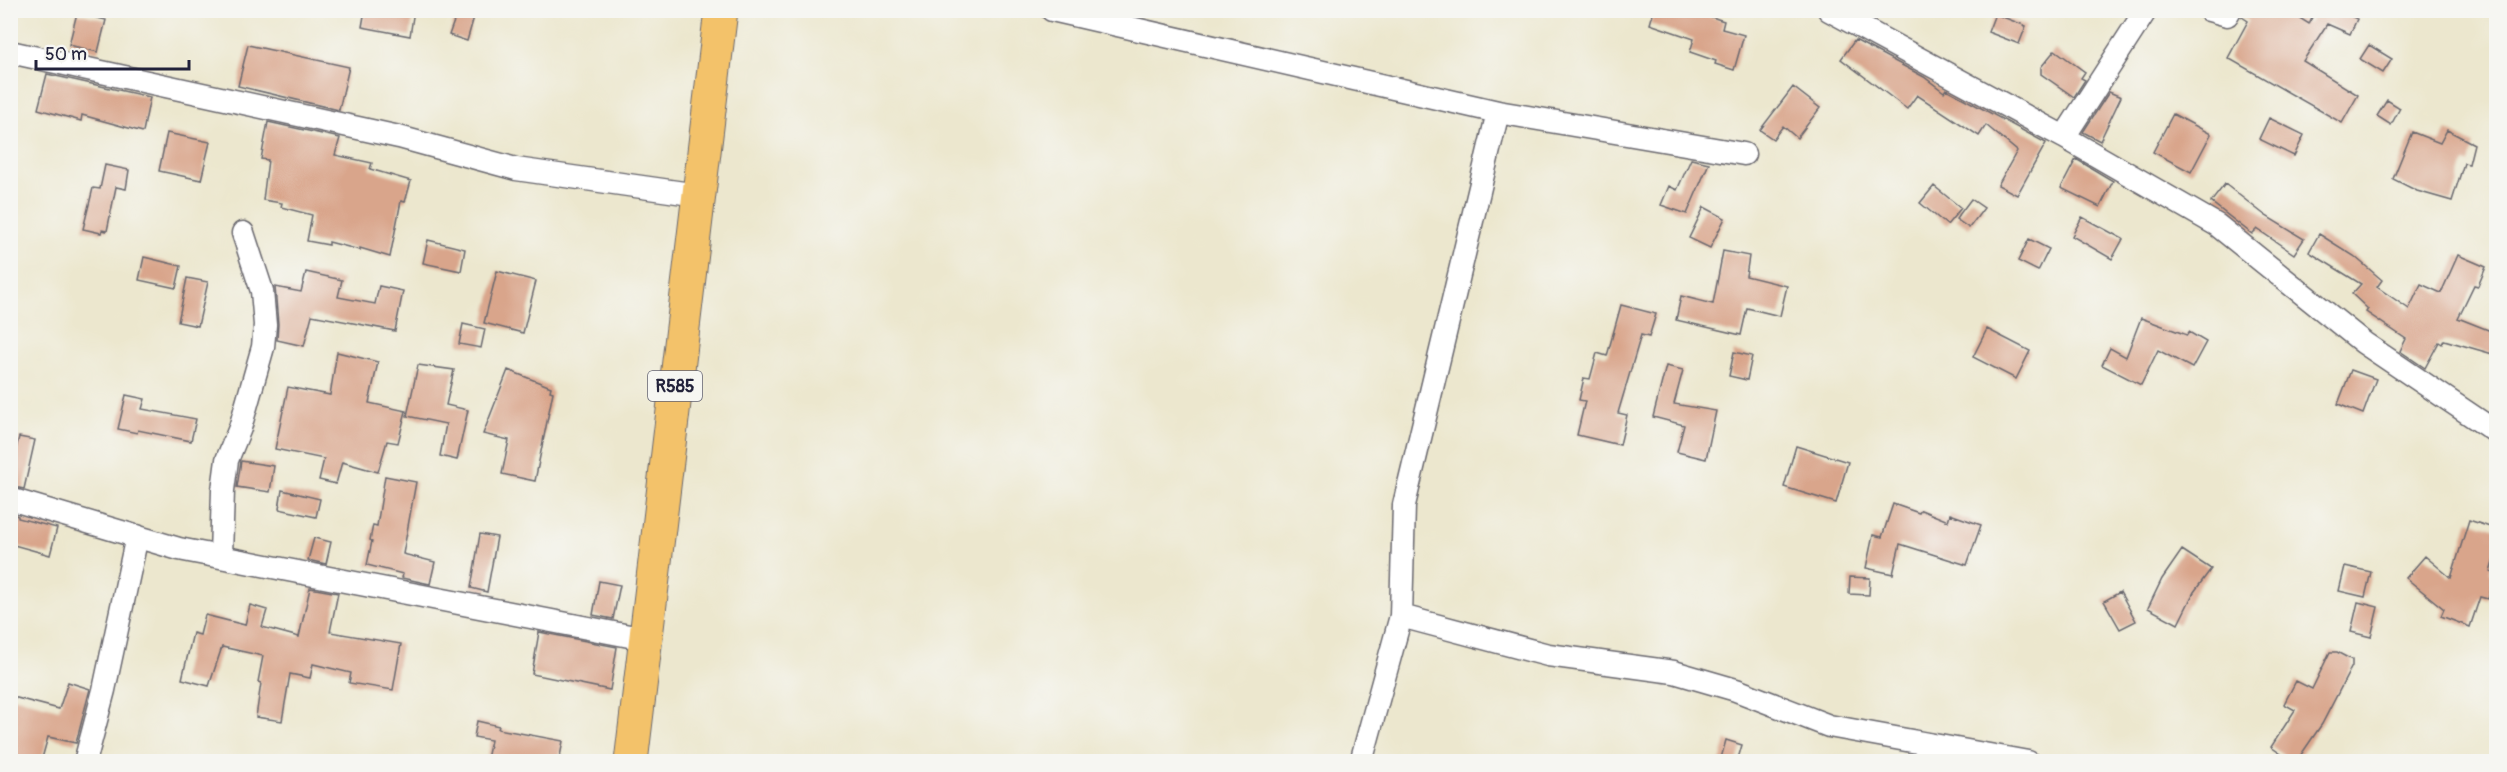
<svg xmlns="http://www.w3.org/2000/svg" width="2507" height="772" font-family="Pangolin,sans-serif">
	<rect width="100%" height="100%" fill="#f6f6f2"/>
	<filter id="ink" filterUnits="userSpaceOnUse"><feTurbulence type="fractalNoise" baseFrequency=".0167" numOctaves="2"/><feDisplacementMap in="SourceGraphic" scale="12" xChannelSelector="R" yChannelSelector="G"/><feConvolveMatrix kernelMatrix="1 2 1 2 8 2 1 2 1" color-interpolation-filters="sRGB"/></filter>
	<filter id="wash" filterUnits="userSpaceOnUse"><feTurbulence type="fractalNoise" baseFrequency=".008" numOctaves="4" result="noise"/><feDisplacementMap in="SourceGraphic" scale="24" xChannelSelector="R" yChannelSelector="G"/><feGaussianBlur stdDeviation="1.35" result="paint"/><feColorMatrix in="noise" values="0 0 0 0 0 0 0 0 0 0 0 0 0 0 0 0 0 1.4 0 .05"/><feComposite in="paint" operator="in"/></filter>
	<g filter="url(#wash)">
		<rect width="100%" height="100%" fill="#ece7ce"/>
		<g id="blocks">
			<path fill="#d9a58b" d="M365 10H414L410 36 362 27Z
				M458 10H476L467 41 449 35Z
				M1654 10H1690L1724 21 1722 29 1744 35 1734 70 1715 64 1716 61 1690 52 1694 39 1650 24Z
				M2243 10H2287L2309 24 2312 17 2297 10H2338L2357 19 2350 34 2327 24 2303 61 2358 95 2342 123 2228 58 2248 21 2242 17Z
				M77 13 106 20 98 52 69 45Z
				M1995 14 2026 26 2019 44 1988 32Z
				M1855 40 1924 77 1944 92 1946 89 2046 143 2017 195 1998 185 2017 151 1986 125 1979 136 1917 95 1907 109 1841 59Z
				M248 45 349 67 339 110 238 86Z
				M2369 45 2392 59 2383 73 2360 59Z
				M2055 50 2085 72 2081 78 2085 80 2074 97 2041 74V67Z
				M47 74 150 97 143 132 82 115 81 121 38 109Z
				M1793 87 1820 108 1797 138 1783 126 1773 139 1760 130Z
				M2109 92 2121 97 2100 141 2083 132Z
				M2387 100 2400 108 2391 125 2377 116Z
				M2173 114 2211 134 2191 172 2153 152Z
				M2269 118 2304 135 2294 156 2259 139Z
				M268 122 340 138 335 155 372 163 370 169 411 181 405 202 401 201 390 257 360 248V250L329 242V245L307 241 312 215 281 207 282 203 263 200 268 160 261 159Z
				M2447 130 2474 144 2469 164 2464 163 2452 201 2417 191 2393 179 2412 132 2440 143Z
				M167 133 210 142 201 180 159 171Z
				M1691 159 1709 163 1687 214 1661 205 1669 186 1677 190Z
				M2076 159 2113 181 2100 207 2061 188Z
				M105 165 129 170 126 189 116 187 107 231 102 230 101 233 83 229 93 188 100 189Z
				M2225 184 2266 216 2304 239 2294 254 2257 229 2252 234 2211 202Z
				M1934 186 1961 208 1947 225 1920 203Z
				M1971 199 1984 208 1969 228 1956 219Z
				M1704 207 1725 218 1710 248 1689 238Z
				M2082 217 2123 239 2112 259 2072 236Z
				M2319 234 2354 256 2382 280 2377 287 2409 309 2421 284 2441 293 2458 255 2486 267 2478 286 2474 285 2458 318 2496 333V355L2444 340 2442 344 2439 342 2425 368 2400 351 2406 339 2366 312 2368 309 2352 294 2361 284 2309 252Z
				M2029 239 2049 249 2038 271 2018 261Z
				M428 240 465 249 461 271 423 263Z
				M1723 251 1749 256 1746 276 1787 286 1780 316 1747 308 1741 335 1676 320 1681 296 1713 304Z
				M144 257 181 266 176 288 139 280Z
				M497 271 536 281 523 333 484 323Z
				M306 272 342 280 338 297 375 304 379 286 403 291 395 331 312 315 304 346 277 340 278 324 275 287 301 292Z
				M187 278 208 282 198 326 178 322Z
				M1621 305 1656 314 1649 337 1641 335 1618 413 1627 415 1620 445 1577 435 1585 401 1579 400 1584 378 1590 379 1597 353 1607 356Z
				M2141 318 2187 335 2189 332 2206 342 2192 368 2158 350 2141 385 2102 365 2110 348 2126 357Z
				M463 324 485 329 481 348 459 344Z
				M1987 329 2030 351 2016 379 1973 357Z
				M337 352 378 362 369 403 406 411 398 443 387 441 378 472 342 462 336 484 319 480 324 459 275 449 288 387 330 395Z
				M1734 352 1752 356 1747 380 1729 376Z
				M418 365 454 370 446 405 468 410 457 460 440 456 446 424 407 416Z
				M1666 366 1683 370 1674 404 1716 411 1706 459 1677 452 1684 425 1653 417Z
				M508 370 551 387 550 391 553 392 535 481 502 474 509 440 483 434Z
				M2351 370 2376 379 2363 414 2338 404Z
				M126 395 145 399 142 409 196 419 191 441 138 430 137 433 118 429Z
				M19 437 35 440 24 489 10 486V461H13Z
				M1796 446 1848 462 1836 503 1784 487Z
				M241 461 274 466 270 492 237 487Z
				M385 476 416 482 403 554 435 562 430 584 402 578 403 574 367 565 372 541 370 540 373 525 377 526Z
				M282 490 320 499 316 517 279 509Z
				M1893 504 1919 513 1921 510 1948 521 1950 514 1981 525 1967 565 1900 544 1893 574 1866 568 1873 535 1882 537Z
				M10 513 18 516V518L57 528 50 555 10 544Z
				M2469 520 2496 529V553L2490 572 2496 574 2488 599 2480 597 2470 627 2441 616 2444 609 2406 578 2425 556 2451 578Z
				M480 534 497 537 487 592 471 588Z
				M314 538 331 542 326 564 308 560Z
				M2182 550 2211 569 2194 592 2178 624 2148 608 2162 579Z
				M2345 566 2371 572 2365 597 2339 591Z
				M1850 577 1870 578 1869 595 1849 594Z
				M599 581 620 585 613 619 593 615Z
				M310 588 338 593 330 632 401 644 393 690 349 683 351 673 313 664 310 678 290 674 282 721 256 717 261 683 258 682 263 656 222 647 209 686 182 679 193 633 200 635 205 615 245 625 250 605 267 610 262 627 299 637Z
				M2120 592 2136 621 2120 629 2104 601Z
				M2358 602 2378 607 2371 637 2351 632Z
				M539 632 617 647 610 690 532 674Z
				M2330 652H2337L2352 660V666L2322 724 2296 762H2293L2271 747 2295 710 2284 704 2296 681 2312 689Z
				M68 682 90 689 76 743 48 737 41 762H10V708L13 697 59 709Z
				M477 721 499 726 498 729 563 741 559 762H497L487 759 491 740 474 737Z
				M1726 740 1742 745 1737 762H1720Z"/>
		</g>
	</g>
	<g filter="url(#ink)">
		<use href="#blocks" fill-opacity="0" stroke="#69676e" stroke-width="1.5"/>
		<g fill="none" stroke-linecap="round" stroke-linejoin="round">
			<defs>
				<path id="street" d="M1052 10 1498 112 1744 154
					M1829 10 2064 137 2146 10
					M2209 10 2227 15 2230 10
					M10 52 399 137 516 169 698 195
					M1498 112 1404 505 1401 616 1548 655 1674 672 1736 690 1829 726 2028 762
					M2064 137 2217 225 2364 343 2496 432
					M10 499 179 549 645 639
					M221 556 223 490 227 460 240 428 263 347 265 325 262 291 243 233
					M85 762 104 690 137 536
					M1361 762 1401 616"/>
				<path id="primary" d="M631 762 721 10"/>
			</defs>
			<use href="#street" stroke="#69676e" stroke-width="25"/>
			<use href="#primary" stroke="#69676e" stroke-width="35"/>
			<use href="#street" stroke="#fff" stroke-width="22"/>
			<use href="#primary" stroke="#f3c26a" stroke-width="33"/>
		</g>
	</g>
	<g text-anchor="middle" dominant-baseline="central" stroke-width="5" stroke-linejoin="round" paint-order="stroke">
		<rect fill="#f6f6f2" stroke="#626272" stroke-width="1.5" x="648" y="371" width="54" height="30" rx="4.5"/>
		<g font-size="18" font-weight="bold" fill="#22223b">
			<text x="675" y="386">R585</text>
		</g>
	</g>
	<rect width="2507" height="772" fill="none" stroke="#f6f6f2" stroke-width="36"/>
	<path d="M36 60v9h153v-9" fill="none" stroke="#22223b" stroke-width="3"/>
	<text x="45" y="60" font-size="18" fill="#22223b" stroke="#f6f6f2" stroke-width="4.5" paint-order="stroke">50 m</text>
</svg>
